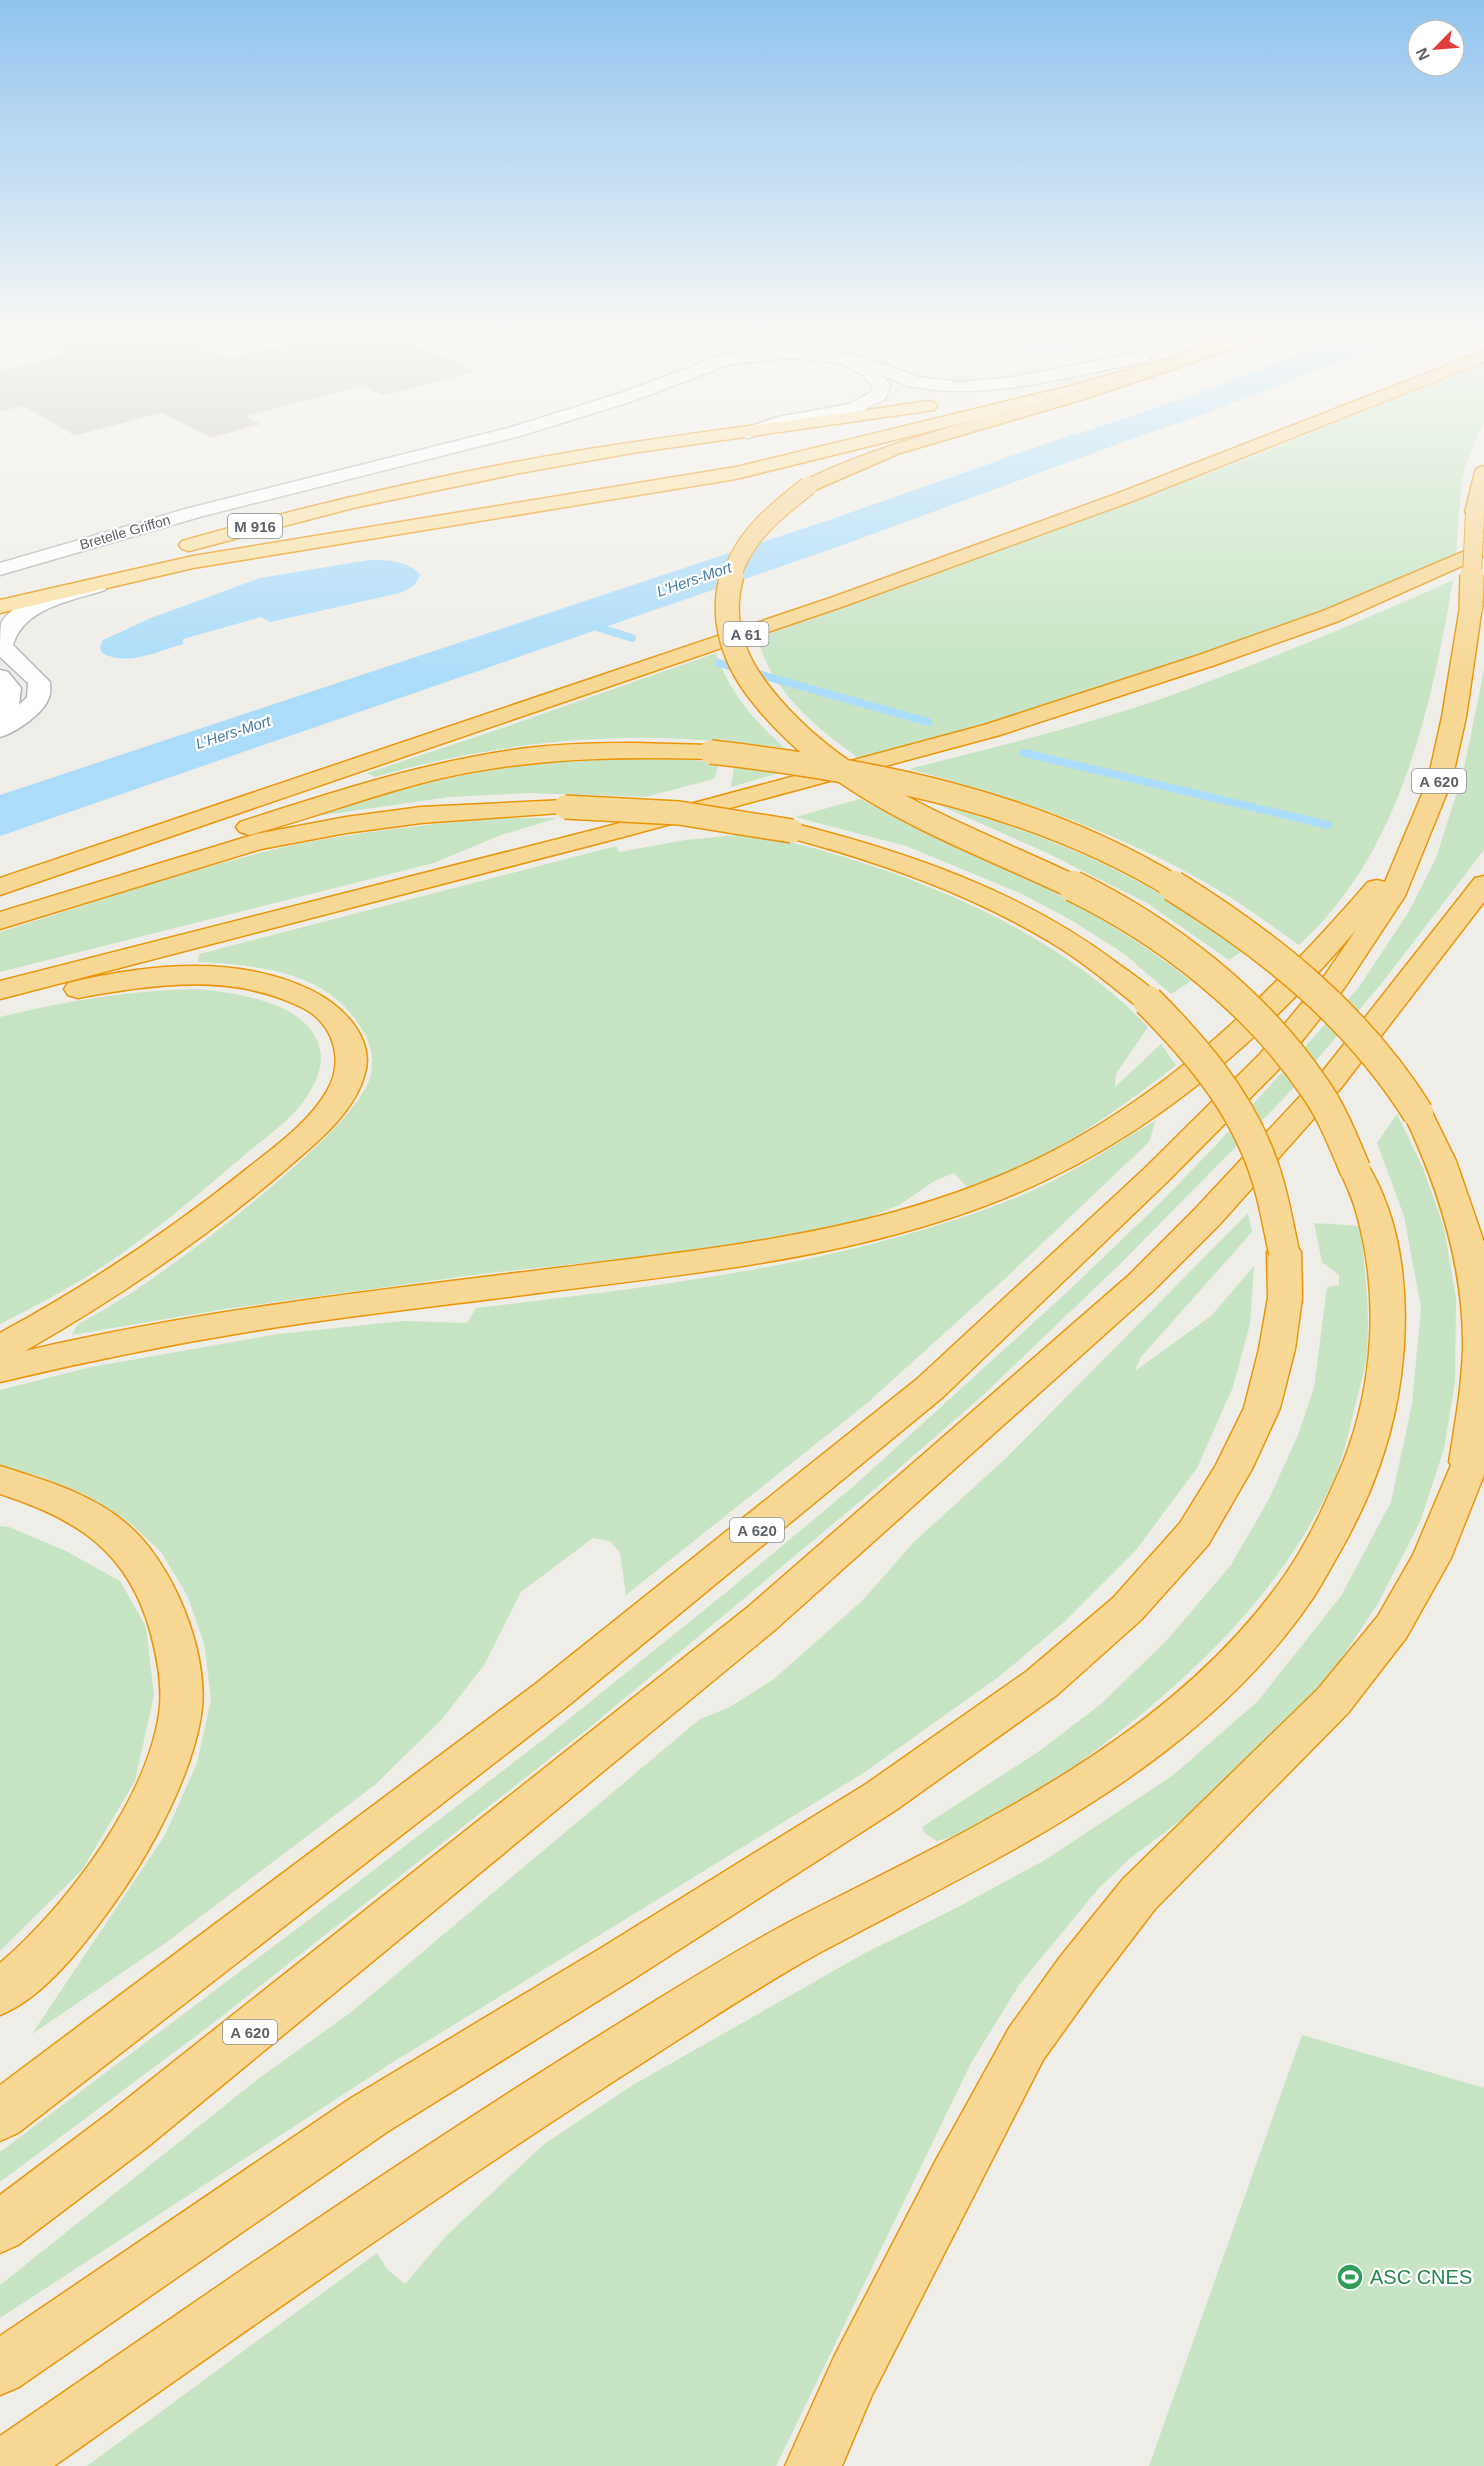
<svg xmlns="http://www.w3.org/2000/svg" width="1484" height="2466" font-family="Arial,sans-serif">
	<rect width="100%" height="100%" fill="#efede7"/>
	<path fill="#c7e5c5" d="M1484 364V424L1478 433 1462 477 1456 555C1364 594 1272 632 1177 664 1072 699 966 729 860 759 817 729 770 690 758 638L1247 459Z
		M1453 580C1431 709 1400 854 1299 945 1269 924 1240 902 1208 884 1114 830 1013 797 909 769 998 746 1089 725 1175 694 1269 660 1362 621 1453 580Z
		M716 653C729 692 755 722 785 748 743 743 701 739 658 738 563 736 465 751 375 777L367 773 482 735Z
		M1484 670V850L1382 983 1286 1096 1120 1264 981 1397 875 1489 590 1727 208 2027 0 2182V2152L314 1916 544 1739 729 1590 855 1485 1065 1294 1162 1201 1216 1145 1359 987 1408 913 1436 858 1463 773Z
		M575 757 686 758 719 765 714 779 645 797 529 793 449 797 317 816 315 813C403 788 483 767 575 757Z
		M734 765 782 772 731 787Z
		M860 799C894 817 927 834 962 850 984 860 1007 868 1029 879 1086 909 1140 941 1191 981L1171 994 1123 953 1071 920 1020 893 906 846 795 817Z
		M939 805C1017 825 1094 855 1164 896 1192 913 1218 932 1244 950L1229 960 1147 903 1045 852Z
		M493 818H558L501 835 434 863 0 972V932C98 901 197 866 298 844 362 831 428 825 493 818Z
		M735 835C778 837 819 849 860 862 965 896 1071 946 1148 1027L1116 1074 1115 1087 1161 1044 1176 1065C1113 1114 1045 1163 967 1187L954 1173 936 1180 899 1205 861 1221 806 1234 681 1253 489 1273 225 1309 72 1335 77 1325C99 1312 122 1300 143 1285 191 1253 361 1126 371 1074 375 1052 368 1037 355 1019 320 970 254 965 198 962L199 954 616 846 619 852 685 840Z
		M199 989C240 994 316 1003 321 1056 322 1073 310 1094 300 1106 284 1125 261 1141 242 1157 202 1191 162 1226 118 1256 81 1282 40 1304 0 1324V1017C66 1001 131 990 199 989Z
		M1397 1114 1423 1168 1444 1228 1456 1298 1455 1382 1444 1449 1420 1522 1377 1605 1331 1674 1249 1761 1184 1818 1128 1860 1098 1889 1019 1985 971 2063 776 2466H87L377 2253 387 2269 405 2284 446 2236 544 2144 633 2085 865 1953 960 1906 1045 1860 1172 1776 1258 1701 1341 1596 1391 1502 1412 1404 1421 1308 1404 1216 1377 1143Z
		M1156 1120 1149 1142 1010 1274 866 1404 626 1595 620 1553 610 1541 593 1538 521 1592 484 1665 443 1718 376 1784 167 1942 32 2034 165 1835 197 1763 211 1699 204 1643 187 1595 161 1552 129 1522 88 1496 35 1475 0 1469V1390L91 1367 278 1334 403 1321 467 1323 476 1308C659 1286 844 1266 1018 1197 1067 1177 1111 1147 1156 1120Z
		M1248 1213 1252 1232 1141 1357 1135 1371 1211 1316 1254 1266 1250 1324 1233 1387 1197 1468 1136 1550 1063 1623 1000 1676 865 1772 390 2064 0 2318V2285L258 2079 350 2013 700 1719 730 1707 774 1679 863 1600 913 1543 1006 1458Z
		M1314 1223 1360 1226C1365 1268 1370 1310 1367 1353 1366 1370 1359 1389 1355 1406 1349 1431 1343 1460 1332 1484 1278 1594 1200 1670 1104 1744 1057 1780 995 1826 937 1841L925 1834 922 1827 1038 1752 1101 1704 1168 1639 1231 1565 1269 1499 1298 1435 1314 1388 1327 1287 1339 1285V1275L1322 1262Z
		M0 1526 9 1527 66 1551 120 1581 146 1627 154 1695 135 1781 82 1870 0 1951Z
		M1302 2035 1484 2088V2466H1149Z"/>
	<path fill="#abddfb" d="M956 333H1149C1085 355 1020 359 956 333Z
		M1074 434 1118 444 840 546 0 836V795L832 519Z
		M370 560C389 560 405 560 420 574 418 585 409 589 400 593L270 622 261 617 183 639V644C158 651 127 667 102 653L100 647 103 640 151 618 260 578Z"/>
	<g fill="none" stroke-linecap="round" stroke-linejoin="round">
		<path stroke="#abddfb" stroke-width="8" d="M587 624 632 638
			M719 663 928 722
			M1024 753 1328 825"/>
		<path fill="#abddfb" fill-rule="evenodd" d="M1354 333H1398L1393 340 1218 409 1025 476 1012 479 999 476 994 468 999 460 1194 395Z"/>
	</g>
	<path fill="#cbc8c4" stroke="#d4cec5" stroke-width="1.5" d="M25 333H199L201 346 230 359 333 333H385L476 371 384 395 362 385 244 416 259 424 211 437 162 412 75 435 23 405 0 411V371L68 355Z"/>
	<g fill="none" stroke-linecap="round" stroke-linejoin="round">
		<defs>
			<path id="secondary" d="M791 348 841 353 867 358 918 377 962 382 1012 377 1143 352 1151 357 1143 362C1069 376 989 401 914 387 903 385 893 380 883 376L890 386 885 399 860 412 782 427 748 438 742 437 739 433 742 429 778 417 849 404 871 392 872 386 864 376 841 363 791 358 730 364 633 401 520 436 203 516 0 575V563L189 508 508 428 621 393 720 356 748 351Z
				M98 580 105 582 108 586 105 590C72 601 24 607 13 645L50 682C50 687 51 693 49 697 45 713 15 733 0 737V670L8 672 21 688 19 705 27 697 28 683 0 657C0 648 0 632 1 624 11 599 74 586 98 580Z"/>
			<path id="trunk" d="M1245 333H1268L1266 336 1179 367 1081 394 736 479 193 568 0 613V600L193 556 736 467 1070 386 1167 359Z
				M928 401 934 402 937 406 934 410 632 453 520 473 353 508 189 551 182 549 179 545 182 541C312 504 443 474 577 451 693 432 811 419 928 401Z"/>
			<path id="motorway" d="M1484 351V362L1130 502 847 605 0 895V878L833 597 1116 494Z
				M1173 358 1181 363 1179 367 1081 400 900 453 815 490H801L799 486 801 482C881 443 967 423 1052 398 1092 386 1132 368 1173 358Z
				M1484 466V513L1475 518 1468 516 1465 512 1475 472 1477 468Z
				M1484 543V556L1339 621 1215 665 1000 735 619 838 0 999V981L601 828 984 725 1199 655 1323 611Z
				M1471 601 1478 603 1482 607 1466 717 1452 780 1405 896 1345 987 1282 1066 1167 1182 943 1397 564 1709 18 2133 0 2141V2085L534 1685 917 1379 1145 1168 1260 1054 1325 975 1356 930C1271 1030 1168 1122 1048 1179 894 1253 721 1270 554 1291 471 1302 387 1311 305 1323 202 1338 101 1358 0 1382V1333C88 1285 171 1230 249 1167 277 1145 309 1122 327 1091 344 1062 335 1026 305 1009 233 972 155 984 78 998L68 995 64 989 68 983C146 964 239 954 313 991 341 1005 375 1037 365 1073 355 1113 315 1144 285 1170 205 1239 117 1298 25 1351 200 1310 378 1290 557 1268 734 1246 917 1229 1075 1139 1190 1074 1282 981 1368 882L1377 880 1385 882 1428 780 1442 717 1460 607 1464 603Z
				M634 743 711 745 719 747 723 752 719 757 711 759C620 756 531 758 442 778 377 793 314 818 249 835L240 832 236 827 240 822C327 794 415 765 506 751 548 744 591 743 634 743Z
				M565 800 574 802 577 807 574 812 421 823 346 833 261 849 0 929V912L256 834 346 817 421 807Z
				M792 823C907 852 1022 891 1117 963 1132 974 1152 986 1162 1001L1158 1007 1148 1010 1138 1007C1109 984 1081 960 1050 942 967 892 876 861 783 836L779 831 783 826Z
				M1484 876V902L1341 1088 1220 1224 1152 1292 776 1629 145 2149 18 2245 0 2253V2195L109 2113 748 1607 1128 1276 1196 1208 1319 1076 1475 878Z
				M1418 1104 1429 1106 1456 1161 1484 1242V1475L1451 1558 1406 1638 1348 1713 1155 1909 1094 1989 1043 2060 872 2395 842 2466H785L834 2357 936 2160 1009 2028 1060 1957 1123 1879 1318 1689 1378 1616 1413 1555 1451 1465 1449 1462C1455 1424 1462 1386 1463 1348 1464 1265 1438 1186 1403 1113L1407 1106Z
				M1355 1159 1366 1162C1405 1224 1410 1305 1401 1376 1393 1439 1370 1500 1338 1555 1330 1569 1322 1584 1313 1598 1197 1770 998 1857 821 1952 763 1984 706 2022 650 2058 447 2188 251 2327 54 2466H0V2436C205 2295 409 2153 621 2022 678 1987 734 1951 793 1920 967 1830 1169 1742 1285 1575 1310 1539 1327 1500 1344 1460 1374 1384 1379 1294 1357 1215 1353 1199 1346 1184 1339 1169L1344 1162Z
				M1284 1241 1296 1244 1301 1252 1302 1298 1295 1349 1280 1408 1252 1469 1208 1545 1141 1620 1057 1695 896 1810 635 1978 387 2132 19 2387 0 2395V2336L351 2098 601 1948 866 1784 1027 1671 1113 1598 1180 1523 1216 1465 1244 1408 1259 1349 1268 1298 1267 1252 1272 1244Z
				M0 1466C44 1480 91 1493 127 1524 172 1562 208 1649 202 1708 195 1770 151 1852 115 1902 87 1941 45 1998 0 2015V1963C66 1907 151 1795 160 1706 162 1682 157 1657 151 1634 129 1552 78 1519 0 1494Z"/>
		</defs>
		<use href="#secondary" stroke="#b3b6ba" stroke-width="3"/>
		<use href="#trunk" stroke="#eb960b" stroke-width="3"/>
		<use href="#motorway" stroke="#eb960b" stroke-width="3"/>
		<use href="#secondary" fill="#fff" fill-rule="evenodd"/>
		<use href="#trunk" fill="#fae1a2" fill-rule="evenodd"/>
		<use href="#motorway" fill="#f8d895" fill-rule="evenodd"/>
		<defs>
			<path id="motorway-bridge-far2" d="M732 576C743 537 777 510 808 486
				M1472 576 1475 512"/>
			<path id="motorway-bridge-far1" d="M732 575C719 620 734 662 763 697 842 796 966 835 1076 888
				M1471 607 1472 575
				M711 752C871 770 1036 802 1176 888
				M565 807 679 813 792 831"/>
			<path id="motorway-bridge" d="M1073 886C1165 931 1256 1001 1314 1087 1332 1112 1343 1141 1355 1169
				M1173 886C1270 946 1357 1016 1418 1113
				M1148 1001C1193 1046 1237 1097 1260 1158 1272 1188 1277 1220 1284 1252"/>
		</defs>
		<use href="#motorway-bridge-far2" stroke="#eb960b" stroke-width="20" stroke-linecap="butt"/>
		<use href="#motorway-bridge-far1" stroke="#eb960b" stroke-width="26" stroke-linecap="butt"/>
		<use href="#motorway-bridge" stroke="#eb960b" stroke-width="33" stroke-linecap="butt"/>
		<use href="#motorway-bridge-far2" stroke="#f8d895" stroke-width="18"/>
		<use href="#motorway-bridge-far1" stroke="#f8d895" stroke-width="23"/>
		<use href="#motorway-bridge" stroke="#f8d895" stroke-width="30"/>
	</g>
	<linearGradient id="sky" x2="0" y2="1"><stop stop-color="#8fc4f0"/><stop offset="0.49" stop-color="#f8f7f4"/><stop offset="1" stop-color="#f8f7f4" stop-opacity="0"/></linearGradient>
	<rect width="1484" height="678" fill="url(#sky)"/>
	<defs>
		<symbol id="stadium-disc" viewBox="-11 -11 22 22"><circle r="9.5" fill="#2e9e5b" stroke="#fff"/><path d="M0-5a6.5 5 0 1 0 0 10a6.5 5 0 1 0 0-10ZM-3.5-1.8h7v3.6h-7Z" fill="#fff"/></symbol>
	</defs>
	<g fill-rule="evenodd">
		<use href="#stadium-disc" x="1335" y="2262" width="30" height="30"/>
	</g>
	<g text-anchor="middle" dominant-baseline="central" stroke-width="4.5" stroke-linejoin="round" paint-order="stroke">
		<g font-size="14" fill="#5e6266" stroke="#fff">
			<text transform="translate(125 532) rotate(-16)">Bretelle Griffon</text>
		</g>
		<g fill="#fff" stroke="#8e9194" stroke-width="1.5">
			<rect x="228" y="514" width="54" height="24" rx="4.5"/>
			<rect x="723.5" y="622" width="45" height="24" rx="4.5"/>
			<rect x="1412" y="769" width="54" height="24" rx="4.5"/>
			<rect x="730" y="1518" width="54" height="24" rx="4.5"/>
			<rect x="223" y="2020" width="54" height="24" rx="4.5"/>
		</g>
		<g font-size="15" font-weight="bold" fill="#5e6266">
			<text x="255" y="526">M 916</text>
			<text x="746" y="634">A 61</text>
			<text x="1439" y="781">A 620</text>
			<text x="757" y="1530">A 620</text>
			<text x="250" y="2032">A 620</text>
		</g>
		<g font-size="15" font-style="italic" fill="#447aa5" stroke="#fff">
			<text transform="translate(694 579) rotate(-19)">L'Hers-Mort</text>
			<text transform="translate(233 732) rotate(-18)">L'Hers-Mort</text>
		</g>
		<g font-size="20" fill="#27864d" stroke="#fff" text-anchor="start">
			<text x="1370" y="2277">ASC CNES</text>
		</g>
	</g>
	<g transform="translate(1436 48) rotate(245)"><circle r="28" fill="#ffffff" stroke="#bfc0c2" stroke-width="1.5"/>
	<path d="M0-4.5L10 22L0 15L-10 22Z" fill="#e13d3b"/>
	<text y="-9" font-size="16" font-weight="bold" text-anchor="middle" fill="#5e6266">N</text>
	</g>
</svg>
